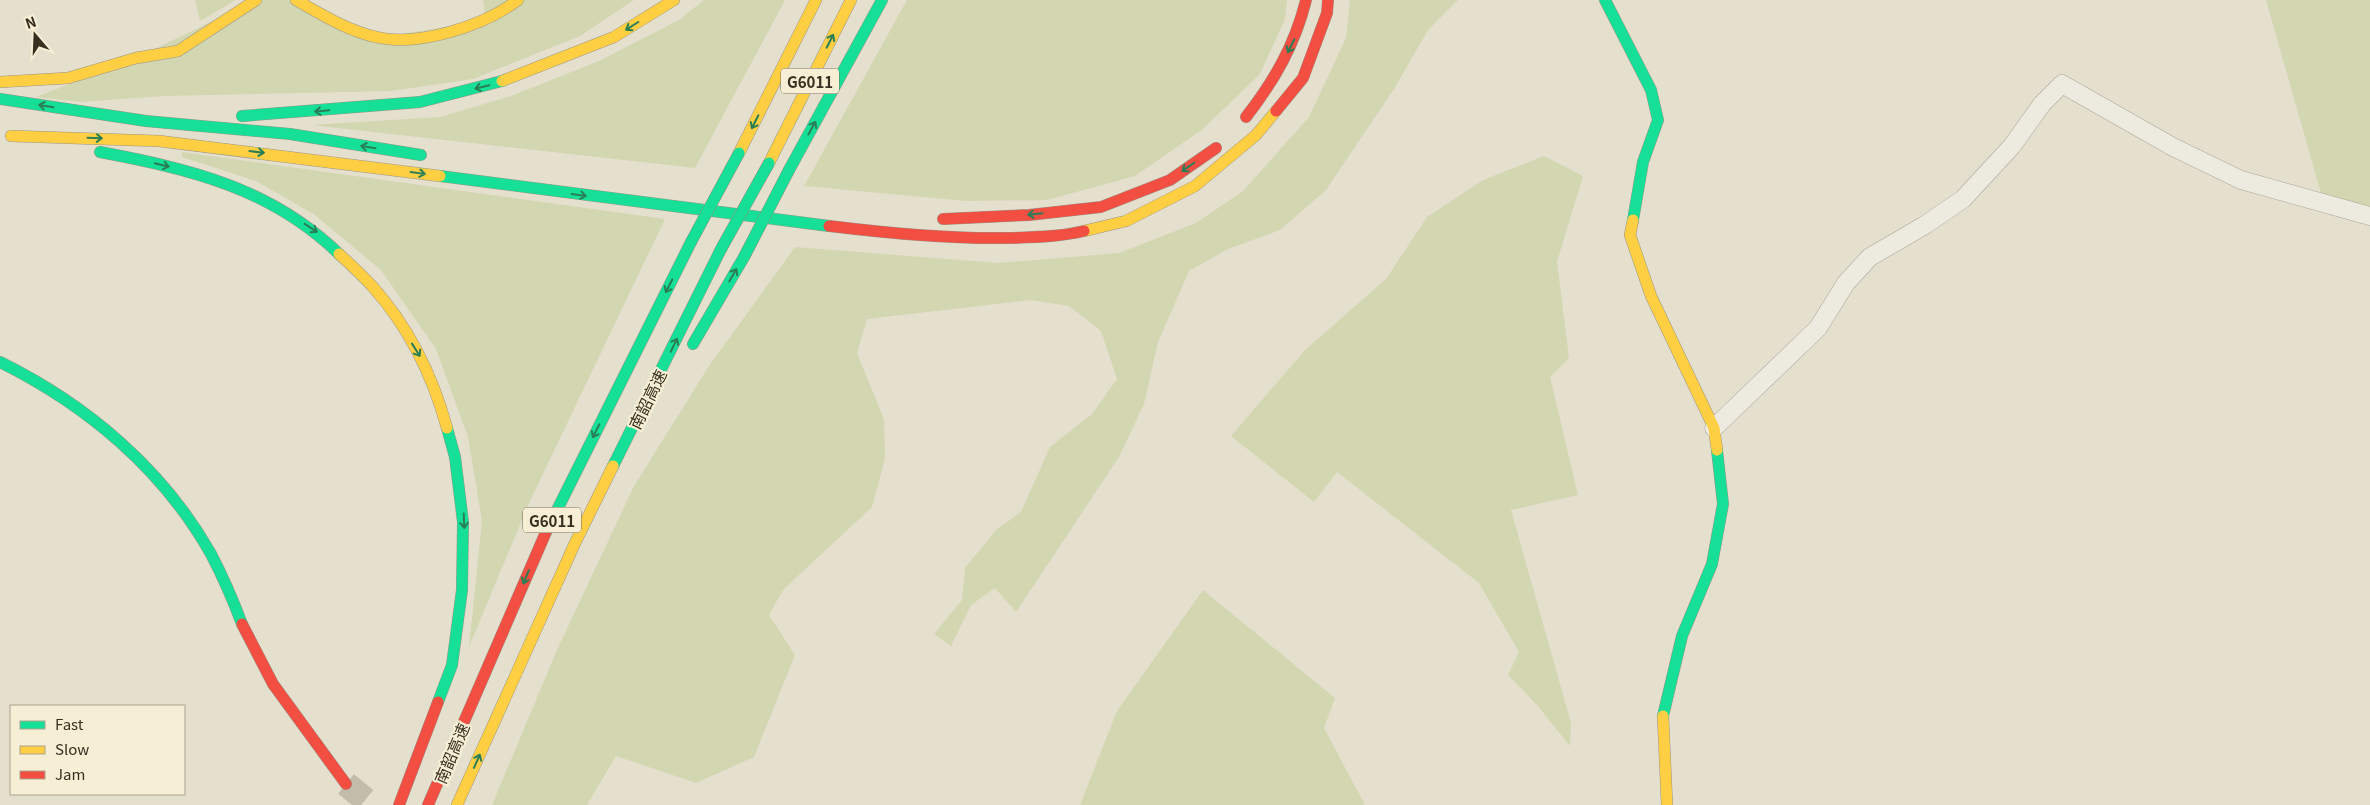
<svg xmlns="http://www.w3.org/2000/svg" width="2370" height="805" font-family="Georgia,'Noto Sans SC',serif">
	<rect width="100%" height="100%" fill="#e5e0ce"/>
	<path fill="#d2d6b1" d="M195 0H236L200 21Z
		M256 0H296L378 38 486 20 483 0H634L580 36 473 79 391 91 165 96 79 102 36 97 136 58Z
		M704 0H785L695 168 311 125 440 117 511 96 599 61 679 20Z
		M907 0H1287L1285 19 1260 74 1203 129 1135 176 1047 200 966 201 804 186Z
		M1350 0H1458L1428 30 1394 89 1326 190 1280 230 1228 249 1189 271 1158 342 1144 404 1119 457 1016 612 995 588 971 605 951 646 934 634 962 600 965 568 996 530 1021 512 1050 447 1092 414 1117 379 1101 331 1069 306 1030 300 867 319 857 353 884 419 885 459 872 507 783 590 769 615 795 655 754 757 696 783 616 756 587 805H492L557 650 634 486 709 366 795 247 998 263 1119 253 1196 223 1243 191 1309 117 1346 38Z
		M2266 0H2370V216L2324 204Z
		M182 152 665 219 529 503 469 647 482 521 468 437 436 349 381 270 315 215 256 181 182 157Z
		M1544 156 1583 176 1557 262 1569 358 1550 377 1578 495 1511 510 1571 723 1570 746 1537 705 1508 675 1519 652 1479 583 1337 472 1314 502 1231 436 1305 350 1386 279 1427 217 1483 180Z
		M1203 590 1335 698 1324 728 1365 805H1080L1117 711Z"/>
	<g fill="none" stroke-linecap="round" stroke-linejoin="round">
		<path stroke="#c3bcab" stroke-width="25" stroke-dasharray="25 12" stroke-linecap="butt" d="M346 784 372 805"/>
		<defs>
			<path id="street" d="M1714 428 1818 328 1846 283 1870 257 1925 225 1963 199 2012 146 2042 104 2062 84 2173 147 2241 180 2370 216"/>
			<path id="fast" d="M1605 0 1651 90 1658 120 1643 162 1633 220
				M0 99 146 121 290 134 421 155
				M242 116 420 102 502 81
				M100 152C190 169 271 188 339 254
				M789 170 882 0
				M440 176 829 226
				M693 344 744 257
				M0 362C87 405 163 469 211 554 223 577 233 600 242 624
				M613 466 721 249
				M546 532 691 242
				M438 702 452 665 462 590 463 522 455 457 447 428
				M1663 716 1682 636 1712 564 1723 504 1717 450"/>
			<path id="slow" d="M296 0C321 14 348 31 376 37 418 47 484 26 518 0
				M502 81 614 37 674 0
				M0 82 68 78 136 58 178 51 256 0
				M11 136 159 141 440 176
				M739 153 816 0
				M769 163 851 0
				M1633 220 1630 235 1651 296 1714 428 1717 450
				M1084 231 1126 221 1195 186 1256 135 1276 111
				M339 254C350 264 362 275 372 286 408 326 433 377 447 428
				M1663 716 1667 805
				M457 805 575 543 613 466"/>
			<path id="jam" d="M1276 111 1303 78 1327 13 1328 0
				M1246 117C1274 81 1295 45 1306 0
				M943 219 1029 215 1101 207 1170 180 1216 148
				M829 226C889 233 948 239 1008 238 1034 237 1058 237 1084 231
				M242 624 273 684 346 784
				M399 805 438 702
				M428 805 546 532"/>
		</defs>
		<use href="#street" stroke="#aaa597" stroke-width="19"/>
		<use href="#fast" stroke="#9a9487" stroke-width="12"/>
		<use href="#slow" stroke="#9a9487" stroke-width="12"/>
		<use href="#jam" stroke="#9a9487" stroke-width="12"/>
		<use href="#street" stroke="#edeae0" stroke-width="18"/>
		<use href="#fast" stroke="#16e098" stroke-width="11"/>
		<use href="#slow" stroke="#ffcf43" stroke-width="11"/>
		<use href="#jam" stroke="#f24e42" stroke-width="11"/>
		<defs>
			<path id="fast-bridge" d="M691 242 739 153
				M721 249 769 163
				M744 257 789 170"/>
		</defs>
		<use href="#fast-bridge" stroke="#908a7e" stroke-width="12" stroke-linecap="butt"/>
		<use href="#fast-bridge" stroke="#16e098" stroke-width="11"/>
	</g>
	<defs><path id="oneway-shaft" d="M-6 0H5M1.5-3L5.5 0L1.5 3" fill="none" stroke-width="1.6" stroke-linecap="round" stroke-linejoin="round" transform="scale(1.25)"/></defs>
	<g stroke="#297e55">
		<use href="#oneway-shaft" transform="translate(632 26) rotate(148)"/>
		<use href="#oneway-shaft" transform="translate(830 41) rotate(-63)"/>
		<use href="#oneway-shaft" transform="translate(1291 46) rotate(117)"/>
		<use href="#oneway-shaft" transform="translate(482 87) rotate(167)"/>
		<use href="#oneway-shaft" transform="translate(46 106) rotate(-171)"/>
		<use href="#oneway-shaft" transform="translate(322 111) rotate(175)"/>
		<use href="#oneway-shaft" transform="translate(755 122) rotate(117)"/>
		<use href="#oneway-shaft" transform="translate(812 128) rotate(-61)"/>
		<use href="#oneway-shaft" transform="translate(95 138) rotate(2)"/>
		<use href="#oneway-shaft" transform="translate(368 147) rotate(-171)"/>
		<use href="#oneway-shaft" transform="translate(257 152) rotate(7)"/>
		<use href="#oneway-shaft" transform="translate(162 165) rotate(14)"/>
		<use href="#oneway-shaft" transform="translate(1188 167) rotate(145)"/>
		<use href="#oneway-shaft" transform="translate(418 173) rotate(8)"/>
		<use href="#oneway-shaft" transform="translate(579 195) rotate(8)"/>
		<use href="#oneway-shaft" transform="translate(1035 214) rotate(174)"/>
		<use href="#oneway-shaft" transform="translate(311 228) rotate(33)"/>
		<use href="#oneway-shaft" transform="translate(733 275) rotate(-60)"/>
		<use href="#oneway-shaft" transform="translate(669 286) rotate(117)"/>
		<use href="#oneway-shaft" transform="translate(674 345) rotate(-64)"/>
		<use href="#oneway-shaft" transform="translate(416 350) rotate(58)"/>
		<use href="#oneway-shaft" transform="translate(596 431) rotate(117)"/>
		<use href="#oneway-shaft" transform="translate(464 521) rotate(88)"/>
		<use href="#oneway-shaft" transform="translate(526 577) rotate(113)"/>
		<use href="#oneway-shaft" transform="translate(477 761) rotate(-66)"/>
	</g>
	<g text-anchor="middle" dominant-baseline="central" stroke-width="4.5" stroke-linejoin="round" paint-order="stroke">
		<g fill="#f6efd5" stroke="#726856" stroke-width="1">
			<rect x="781" y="68.5" width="58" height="25" rx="4"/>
			<rect x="523" y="507.5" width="58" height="25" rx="4"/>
		</g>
		<g font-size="15" font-weight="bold" fill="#392e1f">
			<text x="810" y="81">G6011</text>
			<text x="552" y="520">G6011</text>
		</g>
		<g font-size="16" fill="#392e1f" stroke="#f6efd5">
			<text transform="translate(647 399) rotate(-64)">南韶高速</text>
			<text transform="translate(451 753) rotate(-67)">南韶高速</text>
		</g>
	</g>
	<rect x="10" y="705" width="175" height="90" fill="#f6efd5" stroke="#aaa28c"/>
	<rect x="20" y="721" width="25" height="8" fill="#16e098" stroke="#aaa28c"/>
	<text x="55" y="730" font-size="15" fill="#392e1f">Fast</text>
	<rect x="20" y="746" width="25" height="8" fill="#ffcf43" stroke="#aaa28c"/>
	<text x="55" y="755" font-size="15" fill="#392e1f">Slow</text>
	<rect x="20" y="771" width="25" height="8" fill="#f24e42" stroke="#aaa28c"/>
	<text x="55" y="780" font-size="15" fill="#392e1f">Jam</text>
	<g transform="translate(35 35) rotate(341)" stroke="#f6efd5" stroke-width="4" paint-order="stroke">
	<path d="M0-4L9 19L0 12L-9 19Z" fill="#392e1f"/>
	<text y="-8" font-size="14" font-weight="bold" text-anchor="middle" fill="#392e1f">N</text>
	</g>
</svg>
